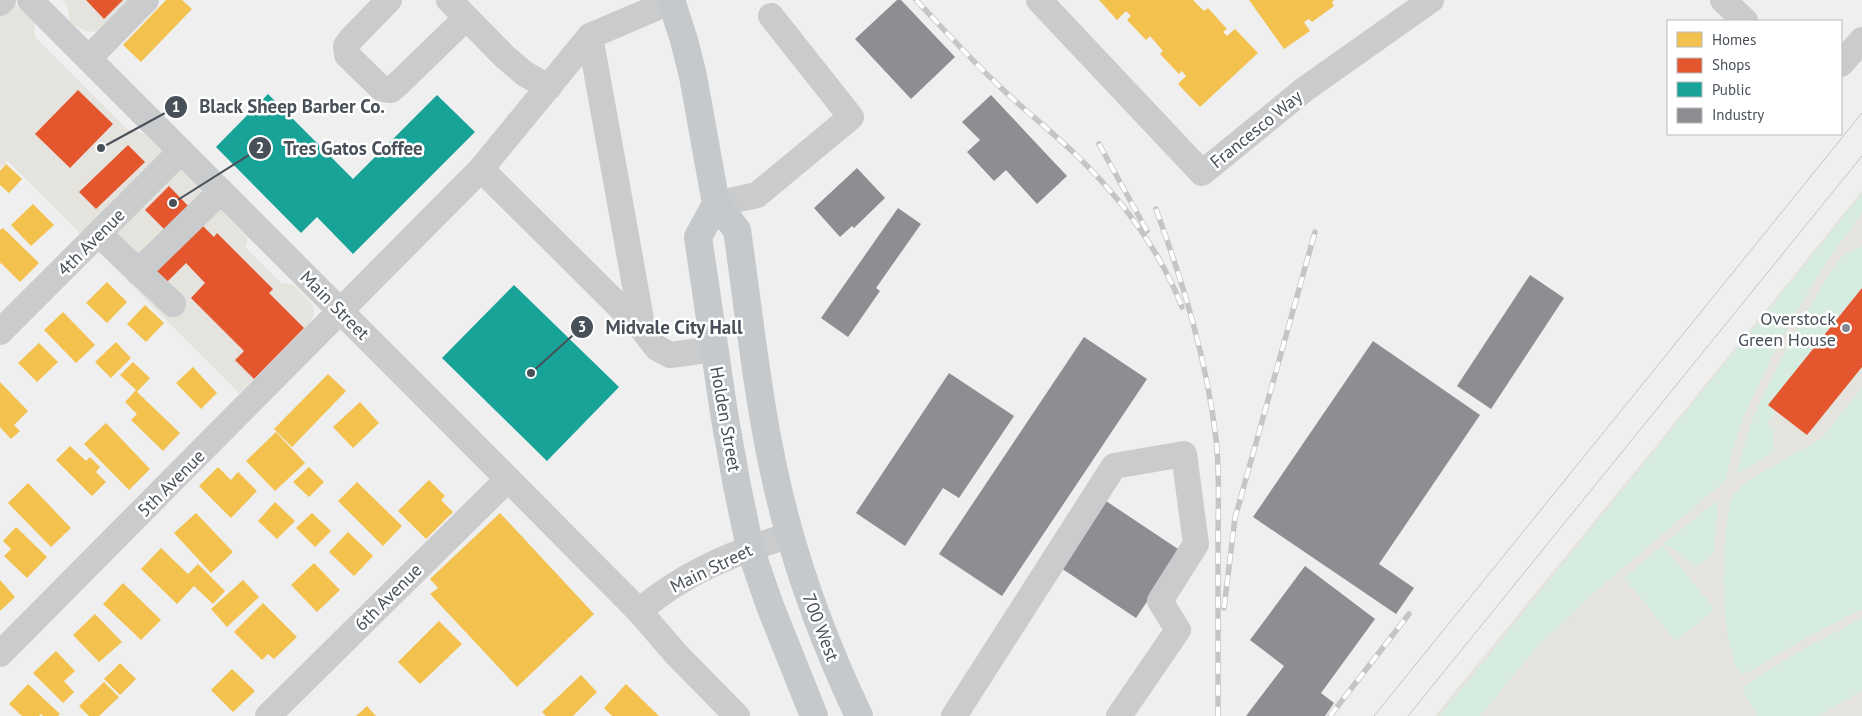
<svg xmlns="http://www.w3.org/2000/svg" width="1862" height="716" font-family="'PT Sans',sans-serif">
	<rect width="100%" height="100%" fill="#efefef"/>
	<path fill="#e4e3dd" d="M0 0H11L34 23 35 37 128 130 137 131 146 135 247 237V242L245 247 281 283 291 284 295 286 313 305 314 314 310 324 239 393 8 161 0 168Z
		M62 0H131L103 28 94 32 86 31 74 25 70 21 67 5Z
		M1862 191V716H1435L1654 448Z"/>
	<path fill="#d6ece0" d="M1862 194V213L1830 257 1803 300 1777 346 1744 416 1731 455 1726 480 1589 597 1536 648 1480 716H1440Z
		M1862 246V288L1768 405 1776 412 1767 424 1774 430V452L1740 472 1737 470 1753 417 1793 336 1823 284 1842 256Z
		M1862 387V609L1805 638 1747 673 1741 674C1734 668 1734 659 1731 650 1720 602 1722 550 1730 502L1734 494 1749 480 1822 438Z
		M1715 502 1718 504 1714 552 1696 568 1679 552 1663 544Z
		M1663 545 1711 605 1713 611 1676 641 1624 578Z
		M1862 618V691L1817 716H1757L1743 690 1744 686 1800 651Z"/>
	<path fill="#f2c14e" d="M166 0H182L192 9 141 62 123 45Z
		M1099 0H1193L1204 11 1208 8 1227 29 1223 32 1227 36 1235 29 1258 53 1200 107 1178 84 1186 76 1182 71 1179 74 1160 54 1163 51 1150 36 1146 40 1127 20 1131 16 1126 11 1117 20Z
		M1249 0H1334L1332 2 1334 6 1312 22 1309 19 1304 22 1310 31 1284 49Z
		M6 164 22 179 9 193 0 185V171Z
		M33 204 54 225 31 246 11 225Z
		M3 228 39 263 20 282 1 263 0 264V230Z
		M107 282 127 302 107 323 86 303Z
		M145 305 164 323 146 342 127 324Z
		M63 312 95 345 76 363 44 330Z
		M116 342 131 358 111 378 95 362Z
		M39 343 58 362 37 382 18 363Z
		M133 362 150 378 137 392 180 433 163 451 131 420 137 414 125 402 136 390 120 375Z
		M193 367 217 393 201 409 176 383Z
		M328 374 346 391 292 447 274 429Z
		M0 382 28 411 14 425 20 431 11 439 0 427Z
		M360 402 379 423 353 448 333 427Z
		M106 423 150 469 129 490 84 444Z
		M276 432 305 463 275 491 246 461Z
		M70 446 86 461 90 457 100 467 96 472 106 482 92 496 56 460Z
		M218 467 231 480 238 472 257 491 231 518 199 486Z
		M309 467 324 482 309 497 293 482Z
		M429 480 445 496 441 500 453 512 426 539 398 511Z
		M357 482 402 526 383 546 338 501Z
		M28 483 71 528 51 547 8 503Z
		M275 502 295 521 277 539 258 521Z
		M196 513 233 552 211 573 174 533Z
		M312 513 331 531 315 547 296 528Z
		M500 513 594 614 517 687 430 594 438 588 430 579Z
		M16 527 47 557 27 578 4 556 11 549 3 541Z
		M348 532 373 556 354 576 329 552Z
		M161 548 188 574 198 564 225 591 213 604 194 586 177 604 141 569Z
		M314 563 340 590 317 612 291 585Z
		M0 580 15 597 0 611Z
		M243 580 259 597 227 627 211 609Z
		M123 583 161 620 141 640 103 604Z
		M263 603 297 637 274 659 268 654 262 660 234 632Z
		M95 614 122 642 99 662 73 635Z
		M439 621 462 644 420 684 398 662Z
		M56 651 75 671 64 681 74 692 63 703 33 673Z
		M120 663 136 679 120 695 104 679Z
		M232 669 255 691 233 712 211 690Z
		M581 675 597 692 573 716H546L542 712Z
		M104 682 119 697 99 716H89L79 706Z
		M28 684 60 714 58 716H43L41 714 39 716H22L9 704Z
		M626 684 659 716H612L604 708Z
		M367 706 376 716H356Z"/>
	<path fill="#e4572e" d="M86 0H123L104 19Z
		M78 90 113 124 70 168 35 134Z
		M128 145 145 162 96 209 79 192Z
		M169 186 192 210 169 234 145 210Z
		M199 222 214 237 217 233 273 289 269 293 304 328 254 379 235 360 244 351 191 298 205 283 186 263 166 283 152 268Z
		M1862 288V367L1807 435 1768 405Z"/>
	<path fill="#17a398" d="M268 94 353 179 437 95 475 132 353 254 317 217 301 233 216 147Z
		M514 285 619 387 547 461 442 358Z"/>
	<path fill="#8d8d92" d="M897 0H901L955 57 911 99 855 39Z
		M991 95 1067 176 1037 204 1006 170 994 181 967 152 980 140 962 122Z
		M857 168 885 198 854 228 852 226 840 237 814 208Z
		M898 208 921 224 876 288 880 291 848 337 821 318Z
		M1530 275 1564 298 1491 409 1457 386Z
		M1084 337 1147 379 1002 596 939 554Z
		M1373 341 1480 415 1379 564 1414 588 1396 614 1253 517Z
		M949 373 1014 416 959 498 943 488 905 546 856 513Z
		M1100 497 1181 551 1136 618 1055 564Z
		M1305 566 1375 619 1321 693 1334 703 1325 716H1246L1284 666 1250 640Z"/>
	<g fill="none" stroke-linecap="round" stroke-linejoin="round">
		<path stroke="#cacbcd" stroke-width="26" d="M30 0 508 479 639 611 676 654 737 716
			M389 0 351 39 346 46 347 55 382 89 391 90 399 83 466 18
			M449 0 504 56 525 74 549 87
			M1039 0 1202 173 1305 89 1431 0
			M1723 0 1745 21
			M672 1 590 36 643 330 657 348 670 355 714 349
			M0 3 3 0
			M590 36 481 169 643 330
			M89 58 146 0
			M1841 64 1862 40
			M716 204 757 195 851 117 771 16
			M99 234 173 304
			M138 272 221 191
			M0 332 181 151
			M639 611C685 572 733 553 790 535
			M0 654 481 169
			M268 716 508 479
			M954 716 1114 466 1184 454 1196 544 1160 601 1178 630 1119 716"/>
		<path stroke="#c6c9cb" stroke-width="28" d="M671 0 684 40 693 76 716 204 737 230C751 327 760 426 786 521 804 588 829 653 859 716
			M716 204 698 237 724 413 737 486 750 548 770 606 814 716"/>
		<path stroke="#c4c5c7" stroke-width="1" d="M1374 716 1862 113
			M1408 716 1862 156"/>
		<defs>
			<path id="rail" d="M916 0C942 27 967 56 995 82 1020 107 1048 128 1074 153 1119 196 1159 248 1182 307
				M1099 144 1147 231
				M1156 209C1183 283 1207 360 1216 439 1220 473 1218 508 1218 542 1218 600 1218 658 1218 716
				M1224 608 1235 518 1315 232
				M1330 716 1409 614"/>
		</defs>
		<use href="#rail" stroke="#c4c5c7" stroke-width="5.5"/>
		<use href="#rail" stroke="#fff" stroke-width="4" stroke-dasharray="11" stroke-linecap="butt"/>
	</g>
	<circle fill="#82888e" stroke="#fff" stroke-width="2" cx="1846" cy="328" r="5"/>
	<g text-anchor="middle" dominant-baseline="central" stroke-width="5" stroke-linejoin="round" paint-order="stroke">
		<g font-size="18" fill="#485059" stroke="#fff">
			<text transform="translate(1256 129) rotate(-39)">Francesco Way</text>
			<text transform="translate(91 242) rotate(-45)">4th Avenue</text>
			<text transform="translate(335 305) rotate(45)">Main Street</text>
			<text transform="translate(726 419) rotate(80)">Holden Street</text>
			<text transform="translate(171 483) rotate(-45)">5th Avenue</text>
			<text transform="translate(711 568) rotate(-26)">Main Street</text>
			<text transform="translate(388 597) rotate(-45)">6th Avenue</text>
			<text transform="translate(821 627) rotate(69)">700 West</text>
		</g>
		<g font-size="18" fill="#485059" stroke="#fff" text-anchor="end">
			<text x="1836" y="318">Overstock<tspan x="1836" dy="21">Green House</tspan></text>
		</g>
	</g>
	<path fill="none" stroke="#485059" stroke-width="2" d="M101 148L176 107M173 203L260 148M531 373L582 327"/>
	<g fill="#485059" stroke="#fff" stroke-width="2">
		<circle cx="101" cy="148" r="5"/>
		<circle cx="173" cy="203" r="5"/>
		<circle cx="531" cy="373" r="5"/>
		<circle cx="176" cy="107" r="12"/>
		<circle cx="260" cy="148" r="12"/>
		<circle cx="582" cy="327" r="12"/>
	</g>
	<g font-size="15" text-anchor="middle" font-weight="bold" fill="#fff">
		<text x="176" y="112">1</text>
		<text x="260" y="153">2</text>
		<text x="582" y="332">3</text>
	</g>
	<g font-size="19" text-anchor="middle" font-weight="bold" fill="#485059" stroke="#fff" stroke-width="5" stroke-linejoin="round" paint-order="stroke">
		<text x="292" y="113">Black Sheep Barber Co.</text>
		<text x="353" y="155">Tres Gatos Coffee</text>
		<text x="674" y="334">Midvale City Hall</text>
	</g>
	<rect x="1667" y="20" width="175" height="115" fill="#ffffff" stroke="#b6b9bd"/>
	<rect x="1677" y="32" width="25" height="15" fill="#f2c14e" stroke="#b6b9bd"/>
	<text x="1712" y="45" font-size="15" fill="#485059">Homes</text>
	<rect x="1677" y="58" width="25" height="15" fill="#e4572e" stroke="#b6b9bd"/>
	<text x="1712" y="70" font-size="15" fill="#485059">Shops</text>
	<rect x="1677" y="82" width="25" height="15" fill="#17a398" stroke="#b6b9bd"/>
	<text x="1712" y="95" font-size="15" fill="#485059">Public</text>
	<rect x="1677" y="108" width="25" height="15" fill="#8d8d92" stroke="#b6b9bd"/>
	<text x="1712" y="120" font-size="15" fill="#485059">Industry</text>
</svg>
